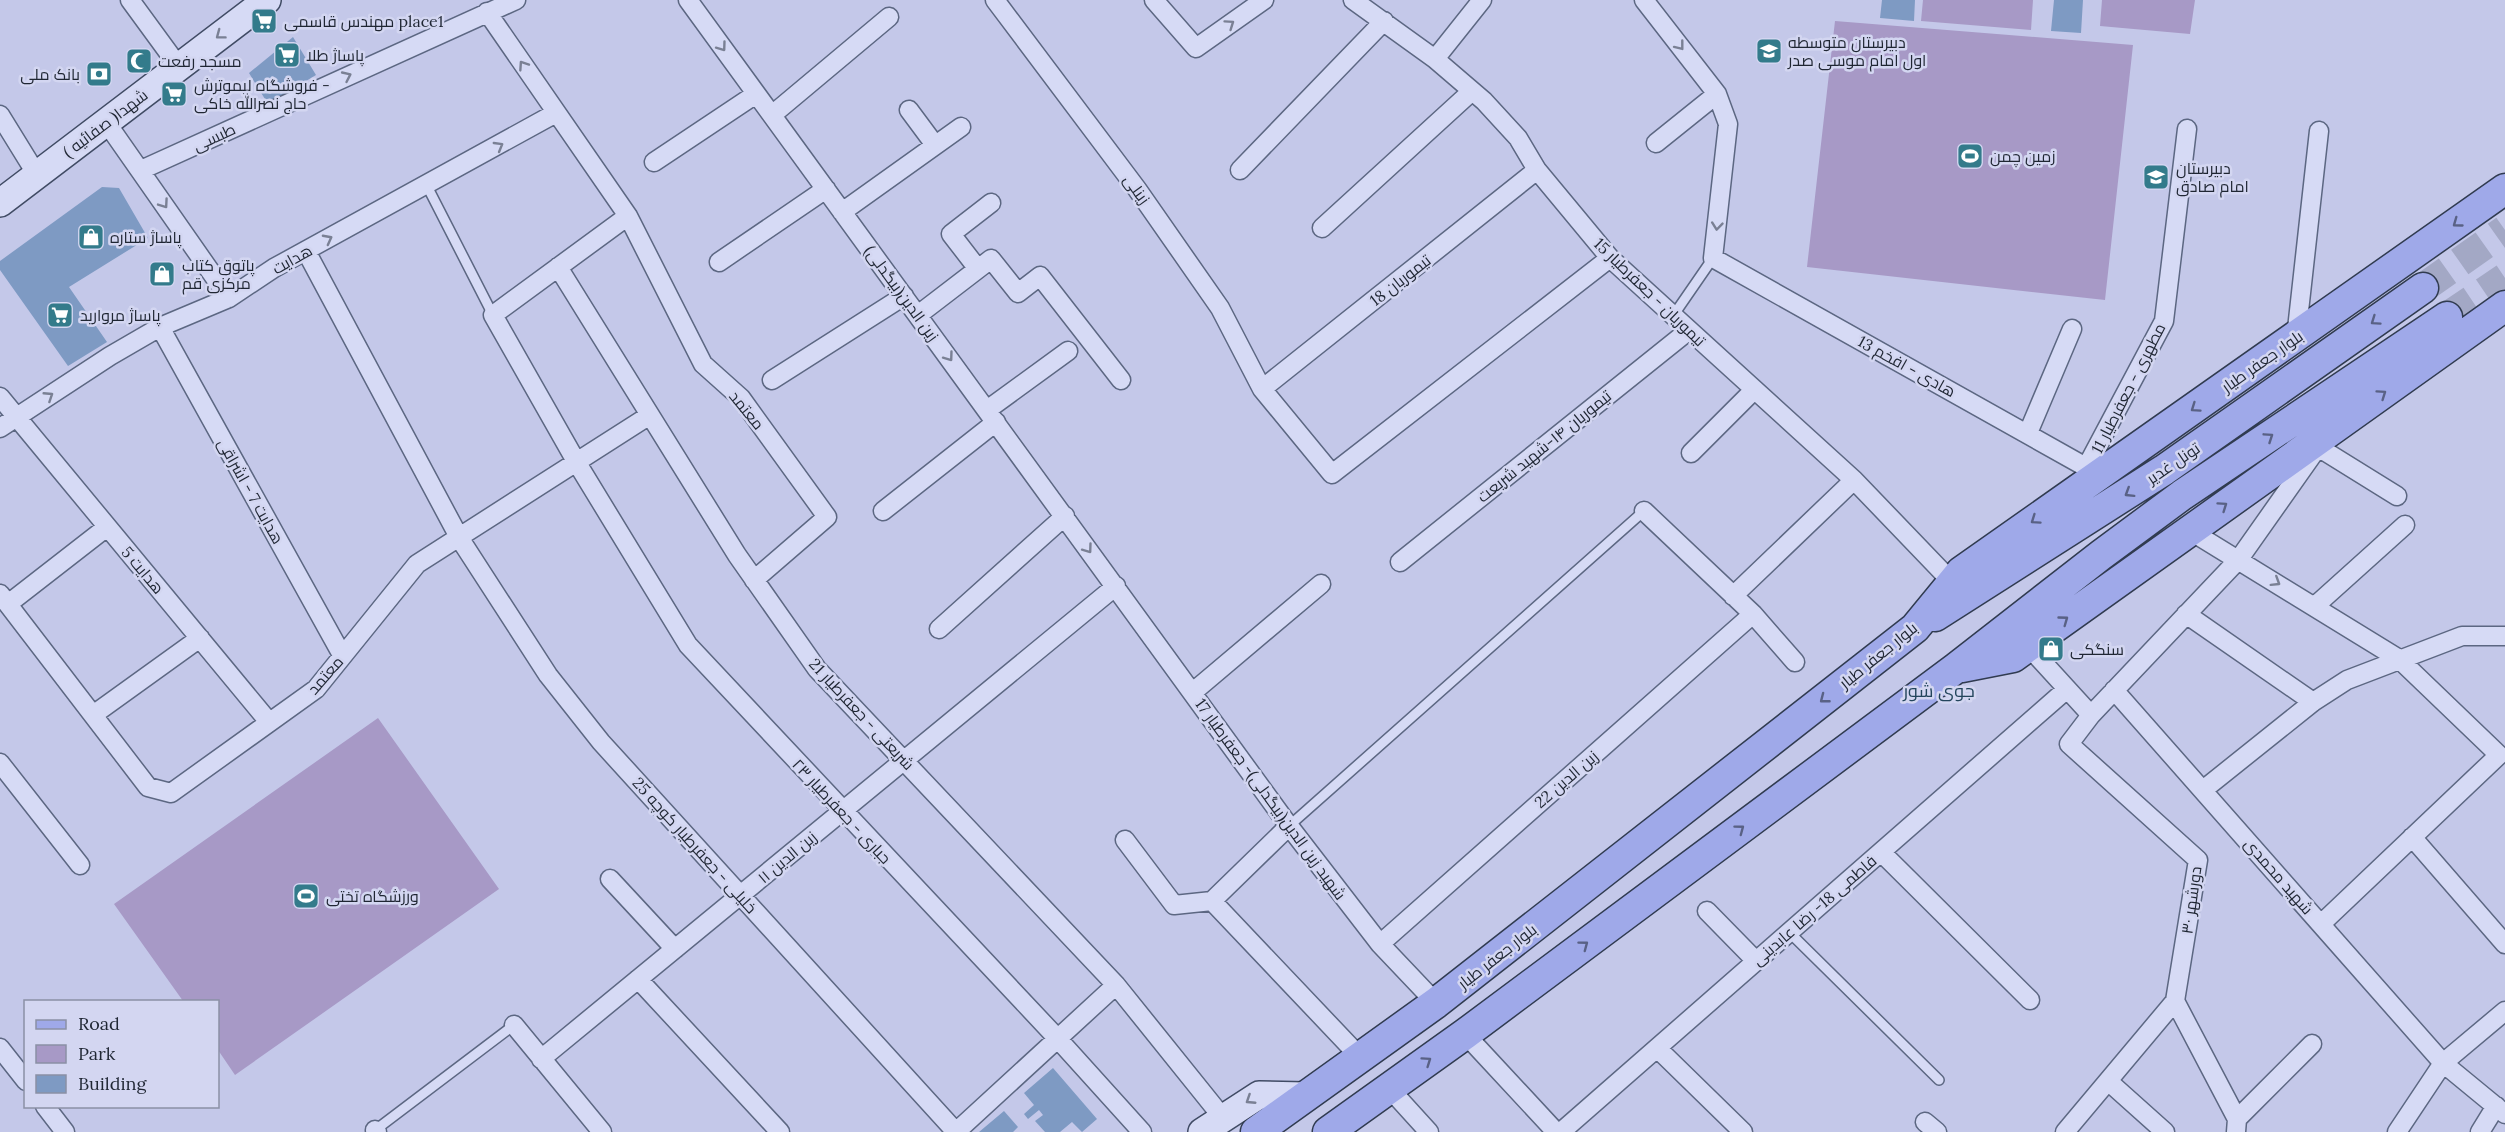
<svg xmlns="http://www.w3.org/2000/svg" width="2505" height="1132" font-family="Lora,Cairo,serif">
	<rect width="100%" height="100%" fill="#c4c8e9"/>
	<path fill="#a799c6" d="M1923 0H2033L2031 30 1921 21Z
		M2102 0H2195L2190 34 2100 26Z
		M1835 21 2133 45 2105 300 1807 267Z
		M378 718 499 889 235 1075 218 1050V1002L183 1001 114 904Z"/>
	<path fill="#7e9ac3" d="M1882 0H1915L1914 21 1880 18Z
		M2054 0H2083L2081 33 2051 31Z
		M293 37 316 75 268 104 249 73Z
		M102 187 119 188 148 238 69 287 107 342 68 366 0 270V261Z
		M1053 1068 1097 1119 1082 1132 1072 1122 1060 1132H1045L1035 1121 1043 1115 1039 1110 1028 1119 1024 1114 1034 1105 1024 1093Z
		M1004 1111 1018 1127 1013 1132H979Z"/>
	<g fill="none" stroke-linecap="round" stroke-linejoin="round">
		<path stroke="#a3a8c5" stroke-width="30" stroke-dasharray="30 15" stroke-linecap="butt" d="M2423 288 2505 230
			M2447 317 2505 278"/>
		<defs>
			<path id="lane" d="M427 186 493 315
				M1673 316 1713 258
				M1289 826 1644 511
				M1789 932 1939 1080
				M374 1131 514 1025"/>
			<path id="street" d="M130 0 179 67
				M688 0 1289 826 1380 944 1436 1003
				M995 0 1137 189 1220 308 1262 389 1332 474 1610 258
				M1154 0 1196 48 1264 0
				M1353 0 1435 59 1484 101 1518 138 1537 170 1610 258 1854 480 1952 582
				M1644 0 1717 94 1728 124 1713 258 2100 475
				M487 12 628 216 703 364 741 398 827 517 754 580
				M1435 59 1482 0
				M909 110 935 145
				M0 115 37 175
				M772 115 889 17
				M106 122 229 298
				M1656 143 1717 94
				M654 162 756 94
				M141 170 516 0
				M1240 170 1384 21
				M842 212 961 127
				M628 216 493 315 577 463 688 645 1058 1039 1142 1132
				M1322 228 1472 91
				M306 251 460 539 548 675 601 742 956 1132
				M719 262 826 189
				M558 267 737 555 817 669 1116 985 1223 1118
				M978 269 951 234 991 203
				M918 315 991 259 1018 293 1040 276 1121 380
				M160 327 342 655
				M2296 338 2319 131
				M772 380 904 296
				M1262 389 1537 170
				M0 397 269 722
				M987 410 1068 351
				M0 428 110 356 160 327 229 298 274 268 556 113
				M2028 433 2072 329
				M1691 453 1754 390
				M2087 466 2164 321 2187 129
				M883 511 996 422
				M1644 511 1753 614 1795 662
				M2189 530 2399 659 2499 755 2321 924
				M1400 562 1688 331
				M0 594 148 787 171 793 316 689 417 564 650 415
				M1733 596 1854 480
				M8 604 107 527
				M2315 606 2405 525
				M2186 614 2313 702
				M939 629 1065 516
				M2028 646 2091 715
				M2114 690 2443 1063 2505 1114
				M1193 692 1321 584
				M93 715 200 638
				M0 763 80 865
				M2203 790 2313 702 2347 680 2462 636H2505
				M2412 837 2505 944
				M1125 840 1174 905 1212 901 1289 826
				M1881 852 2030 1000
				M610 879 675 949
				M1212 901 1360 1057
				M1707 911 1756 961
				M1380 944 1753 614
				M638 979 780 1132
				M514 1025 602 1132
				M1465 1034 1556 1132
				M0 1048 26 1081
				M1657 1048 1743 1132
				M541 1059 1116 586
				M2108 1081 2165 1132
				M1389 1088 1429 1132
				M45 1106 65 1132
				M2237 1119 2312 1044
				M1925 1122 1937 1132
				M375 1130 377 1132
				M956 1132 1116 985
				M1561 1132 2067 689
				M2065 1132 2175 1001
				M2236 1132 2237 1119 2175 1001 2198 860 2069 744 2091 715 2239 559 2318 447 2397 496
				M2397 1132 2443 1063 2505 1011
				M2480 1132 2496 1106"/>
			<path id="secondary" d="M0 203 267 0
				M1202 1132 1259 1095 1306 1096"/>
			<path id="primary" d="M1935 616 2164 470 2423 288
				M1962 667 2013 657 2505 306
				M1256 1132 1436 1003 1915 628 1961 572 2505 189
				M1328 1132 1465 1034 1956 668 2101 555 2182 495 2447 317"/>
		</defs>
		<use href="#lane" stroke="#5c6782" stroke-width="12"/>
		<use href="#street" stroke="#5c6782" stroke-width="21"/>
		<use href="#secondary" stroke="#404b64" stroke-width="30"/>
		<use href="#primary" stroke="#303b50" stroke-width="33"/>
		<use href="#lane" stroke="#d6daf5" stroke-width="9"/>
		<use href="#street" stroke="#d6daf5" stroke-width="18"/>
		<use href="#secondary" stroke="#d6daf5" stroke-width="27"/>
		<use href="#primary" stroke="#9fa9e9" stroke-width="30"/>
	</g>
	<defs><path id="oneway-chevron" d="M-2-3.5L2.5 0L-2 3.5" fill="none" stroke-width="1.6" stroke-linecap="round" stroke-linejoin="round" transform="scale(1.5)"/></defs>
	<g stroke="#7a8094">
		<use href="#oneway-chevron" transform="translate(1230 24) rotate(-35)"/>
		<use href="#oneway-chevron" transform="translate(220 35) rotate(143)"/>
		<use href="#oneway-chevron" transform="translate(1680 46) rotate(52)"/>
		<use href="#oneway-chevron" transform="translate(722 47) rotate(54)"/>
		<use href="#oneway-chevron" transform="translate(523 65) rotate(-124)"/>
		<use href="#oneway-chevron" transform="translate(347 76) rotate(-25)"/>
		<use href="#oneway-chevron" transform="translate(499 146) rotate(-30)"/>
		<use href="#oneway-chevron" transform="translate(164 204) rotate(55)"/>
		<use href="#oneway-chevron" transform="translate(1717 226) rotate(96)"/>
		<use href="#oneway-chevron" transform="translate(328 239) rotate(-28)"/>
		<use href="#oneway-chevron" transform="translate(949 357) rotate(54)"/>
		<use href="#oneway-chevron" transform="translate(49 396) rotate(-33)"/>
		<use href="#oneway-chevron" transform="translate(1088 549) rotate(54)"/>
		<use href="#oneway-chevron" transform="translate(2276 582) rotate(32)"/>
		<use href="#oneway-chevron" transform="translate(1250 1100) rotate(147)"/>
	</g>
	<g stroke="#596185">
		<use href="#oneway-chevron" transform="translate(2457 223) rotate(144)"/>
		<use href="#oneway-chevron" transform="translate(2375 321) rotate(145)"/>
		<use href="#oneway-chevron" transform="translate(2382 394) rotate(-35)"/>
		<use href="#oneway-chevron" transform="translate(2195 408) rotate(145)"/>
		<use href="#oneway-chevron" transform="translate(2269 437) rotate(-34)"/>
		<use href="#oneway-chevron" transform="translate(2129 493) rotate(148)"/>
		<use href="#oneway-chevron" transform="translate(2223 506) rotate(-35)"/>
		<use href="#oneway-chevron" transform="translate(2035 520) rotate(145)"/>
		<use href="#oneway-chevron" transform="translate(2064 620) rotate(-36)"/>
		<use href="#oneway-chevron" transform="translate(1824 699) rotate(142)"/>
		<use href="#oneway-chevron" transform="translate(1740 829) rotate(-37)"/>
		<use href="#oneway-chevron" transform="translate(1584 945) rotate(-37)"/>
		<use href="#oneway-chevron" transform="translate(1427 1061) rotate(-35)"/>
	</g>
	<defs>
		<symbol id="supermarket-square" viewBox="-11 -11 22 22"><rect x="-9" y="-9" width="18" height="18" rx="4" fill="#337b8b" stroke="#d3d6f1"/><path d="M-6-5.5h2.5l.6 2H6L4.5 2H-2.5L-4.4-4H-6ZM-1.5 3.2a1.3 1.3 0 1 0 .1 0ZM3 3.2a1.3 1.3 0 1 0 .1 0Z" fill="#fff"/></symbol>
		<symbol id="school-square" viewBox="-11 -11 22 22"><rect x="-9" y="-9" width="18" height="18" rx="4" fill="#337b8b" stroke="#d3d6f1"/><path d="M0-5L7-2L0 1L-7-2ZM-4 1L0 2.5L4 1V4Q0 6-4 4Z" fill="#fff"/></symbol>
		<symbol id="mosque-square" viewBox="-11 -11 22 22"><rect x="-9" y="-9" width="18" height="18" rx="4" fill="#337b8b" stroke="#d3d6f1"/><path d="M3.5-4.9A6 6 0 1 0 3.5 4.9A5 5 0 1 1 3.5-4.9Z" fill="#fff"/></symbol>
		<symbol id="bank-square" viewBox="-11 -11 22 22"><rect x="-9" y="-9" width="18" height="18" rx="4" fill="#337b8b" stroke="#d3d6f1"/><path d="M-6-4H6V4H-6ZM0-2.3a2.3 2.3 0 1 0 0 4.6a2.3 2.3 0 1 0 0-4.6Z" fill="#fff"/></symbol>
		<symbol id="stadium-square" viewBox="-11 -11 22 22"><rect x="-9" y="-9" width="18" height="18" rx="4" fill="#337b8b" stroke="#d3d6f1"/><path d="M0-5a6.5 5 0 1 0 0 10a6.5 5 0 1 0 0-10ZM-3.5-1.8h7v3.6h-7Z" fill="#fff"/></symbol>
		<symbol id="shop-square" viewBox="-11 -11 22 22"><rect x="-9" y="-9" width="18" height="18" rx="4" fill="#337b8b" stroke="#d3d6f1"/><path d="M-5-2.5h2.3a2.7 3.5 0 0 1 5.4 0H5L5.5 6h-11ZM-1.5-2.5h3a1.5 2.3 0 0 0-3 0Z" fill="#fff"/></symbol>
	</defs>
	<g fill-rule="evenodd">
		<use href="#supermarket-square" x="249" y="6" width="30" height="30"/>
		<use href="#school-square" x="1754" y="36" width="30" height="30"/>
		<use href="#supermarket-square" x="272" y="40" width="30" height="30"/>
		<use href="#mosque-square" x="124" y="46" width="30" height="30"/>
		<use href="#bank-square" x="84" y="59" width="30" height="30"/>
		<use href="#supermarket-square" x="159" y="79" width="30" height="30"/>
		<use href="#stadium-square" x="1955" y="141" width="30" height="30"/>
		<use href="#school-square" x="2141" y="162" width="30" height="30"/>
		<use href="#shop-square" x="76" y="222" width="30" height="30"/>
		<use href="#shop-square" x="147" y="259" width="30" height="30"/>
		<use href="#supermarket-square" x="45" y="300" width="30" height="30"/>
		<use href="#shop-square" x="2036" y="634" width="30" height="30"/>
		<use href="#stadium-square" x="291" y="881" width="30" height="30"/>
	</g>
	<g text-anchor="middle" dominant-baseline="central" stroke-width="5" stroke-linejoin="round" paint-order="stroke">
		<g font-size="16" fill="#1f2633" stroke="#d3d6f1" text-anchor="start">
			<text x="284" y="21">مهندس قاسمی place1</text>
			<text x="1788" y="42">دبیرستان متوسطه<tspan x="1788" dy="18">اول امام موسی صدر</tspan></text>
			<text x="306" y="55">پاساژ طلا</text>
			<text x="158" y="61">مسجد رفعت</text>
			<text x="80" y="74" text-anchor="end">بانک ملی</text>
			<text x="194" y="85">فروشگاه لیموترش -<tspan x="194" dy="18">حاج نصرالله خاکی</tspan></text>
			<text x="1990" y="156">زمین چمن</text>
			<text x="2176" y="168">دبیرستان<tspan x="2176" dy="18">امام صادق</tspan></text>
			<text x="110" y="237">پاساژ ستاره</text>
			<text x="182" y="265">پاتوق کتاب<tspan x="182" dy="18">مرکزی قم</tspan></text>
			<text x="80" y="315">پاساژ مروارید</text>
			<text x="2070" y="649">سنگکی</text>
			<text x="326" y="896">ورزشگاه تختی</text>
		</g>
		<g font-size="16" fill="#1f2633" stroke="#d3d6f1">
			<text transform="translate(105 123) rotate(-37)">شهدا( صفائیه )</text>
			<text transform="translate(214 137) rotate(-25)">طبسی</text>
			<text transform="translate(1137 189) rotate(54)">زینلی</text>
			<text transform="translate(292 259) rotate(-29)">هدایت</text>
			<text transform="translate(1400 280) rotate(-38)">تیموریان 18</text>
			<text transform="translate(1650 292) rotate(44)">تیموریان - جعفرطیار 15</text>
			<text transform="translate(902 293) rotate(54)">زین الدین(بیگدلی)</text>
			<text transform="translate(2262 361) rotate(-35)">بلوار جعفر طیار</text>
			<text transform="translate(1907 366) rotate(29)">هادی - افخم 13</text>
			<text transform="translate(2128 388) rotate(-63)">مطهری - جعفرطیار 11</text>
			<text transform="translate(747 410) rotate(51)">معتمد</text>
			<text transform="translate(1544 446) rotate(-39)">تیموریان ۱۴-شهید شریعت</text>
			<text transform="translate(2173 463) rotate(-34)">تونل غدیر</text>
			<text transform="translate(251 491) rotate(61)">هدایت 7 - اشراقی</text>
			<text transform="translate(143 570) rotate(50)">هدایت 5</text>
			<text transform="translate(1878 655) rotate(-39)">بلوار جعفر طیار</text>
			<text transform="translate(325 675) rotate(-49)">معتمد</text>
			<text transform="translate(862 714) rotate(47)">شریعتی - جعفرطیار 21</text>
			<text transform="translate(1566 779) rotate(-41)">زین الدین 22</text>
			<text transform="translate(1271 799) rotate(54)">شهید زین الدین(بیگدلی)- جعفرطیار 17</text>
			<text transform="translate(842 811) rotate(47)">جباری - جعفرطیار ۲۳</text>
			<text transform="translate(695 845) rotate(48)">خلیلی - جعفرطیار کوچه 25</text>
			<text transform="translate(787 857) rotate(-40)">زین الدین ۱۱</text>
			<text transform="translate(2279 876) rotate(49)">شهید محمدی</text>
			<text transform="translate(2191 900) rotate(-82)">دورشهر ۳۰</text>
			<text transform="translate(1814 910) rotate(-41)">فاطمی 18- رضا عابدینی</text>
			<text transform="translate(1497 956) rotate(-38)">بلوار جعفر طیار</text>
		</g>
		<g font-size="18" fill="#23455c" stroke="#d3d6f1">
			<text x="1939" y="690">جوی شور</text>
		</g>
	</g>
	<rect x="24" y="1000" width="195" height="108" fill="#d3d6f1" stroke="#8b90a5" stroke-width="1.5"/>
	<rect x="36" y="1020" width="30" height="9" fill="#9fa9e9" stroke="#8b90a5" stroke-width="1.5"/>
	<text x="78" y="1030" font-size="18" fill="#1f2633">Road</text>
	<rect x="36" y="1045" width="30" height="18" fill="#a799c6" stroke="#8b90a5" stroke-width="1.5"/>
	<text x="78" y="1060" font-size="18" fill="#1f2633">Park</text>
	<rect x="36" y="1075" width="30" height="18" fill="#7e9ac3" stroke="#8b90a5" stroke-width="1.5"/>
	<text x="78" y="1090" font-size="18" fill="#1f2633">Building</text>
</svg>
